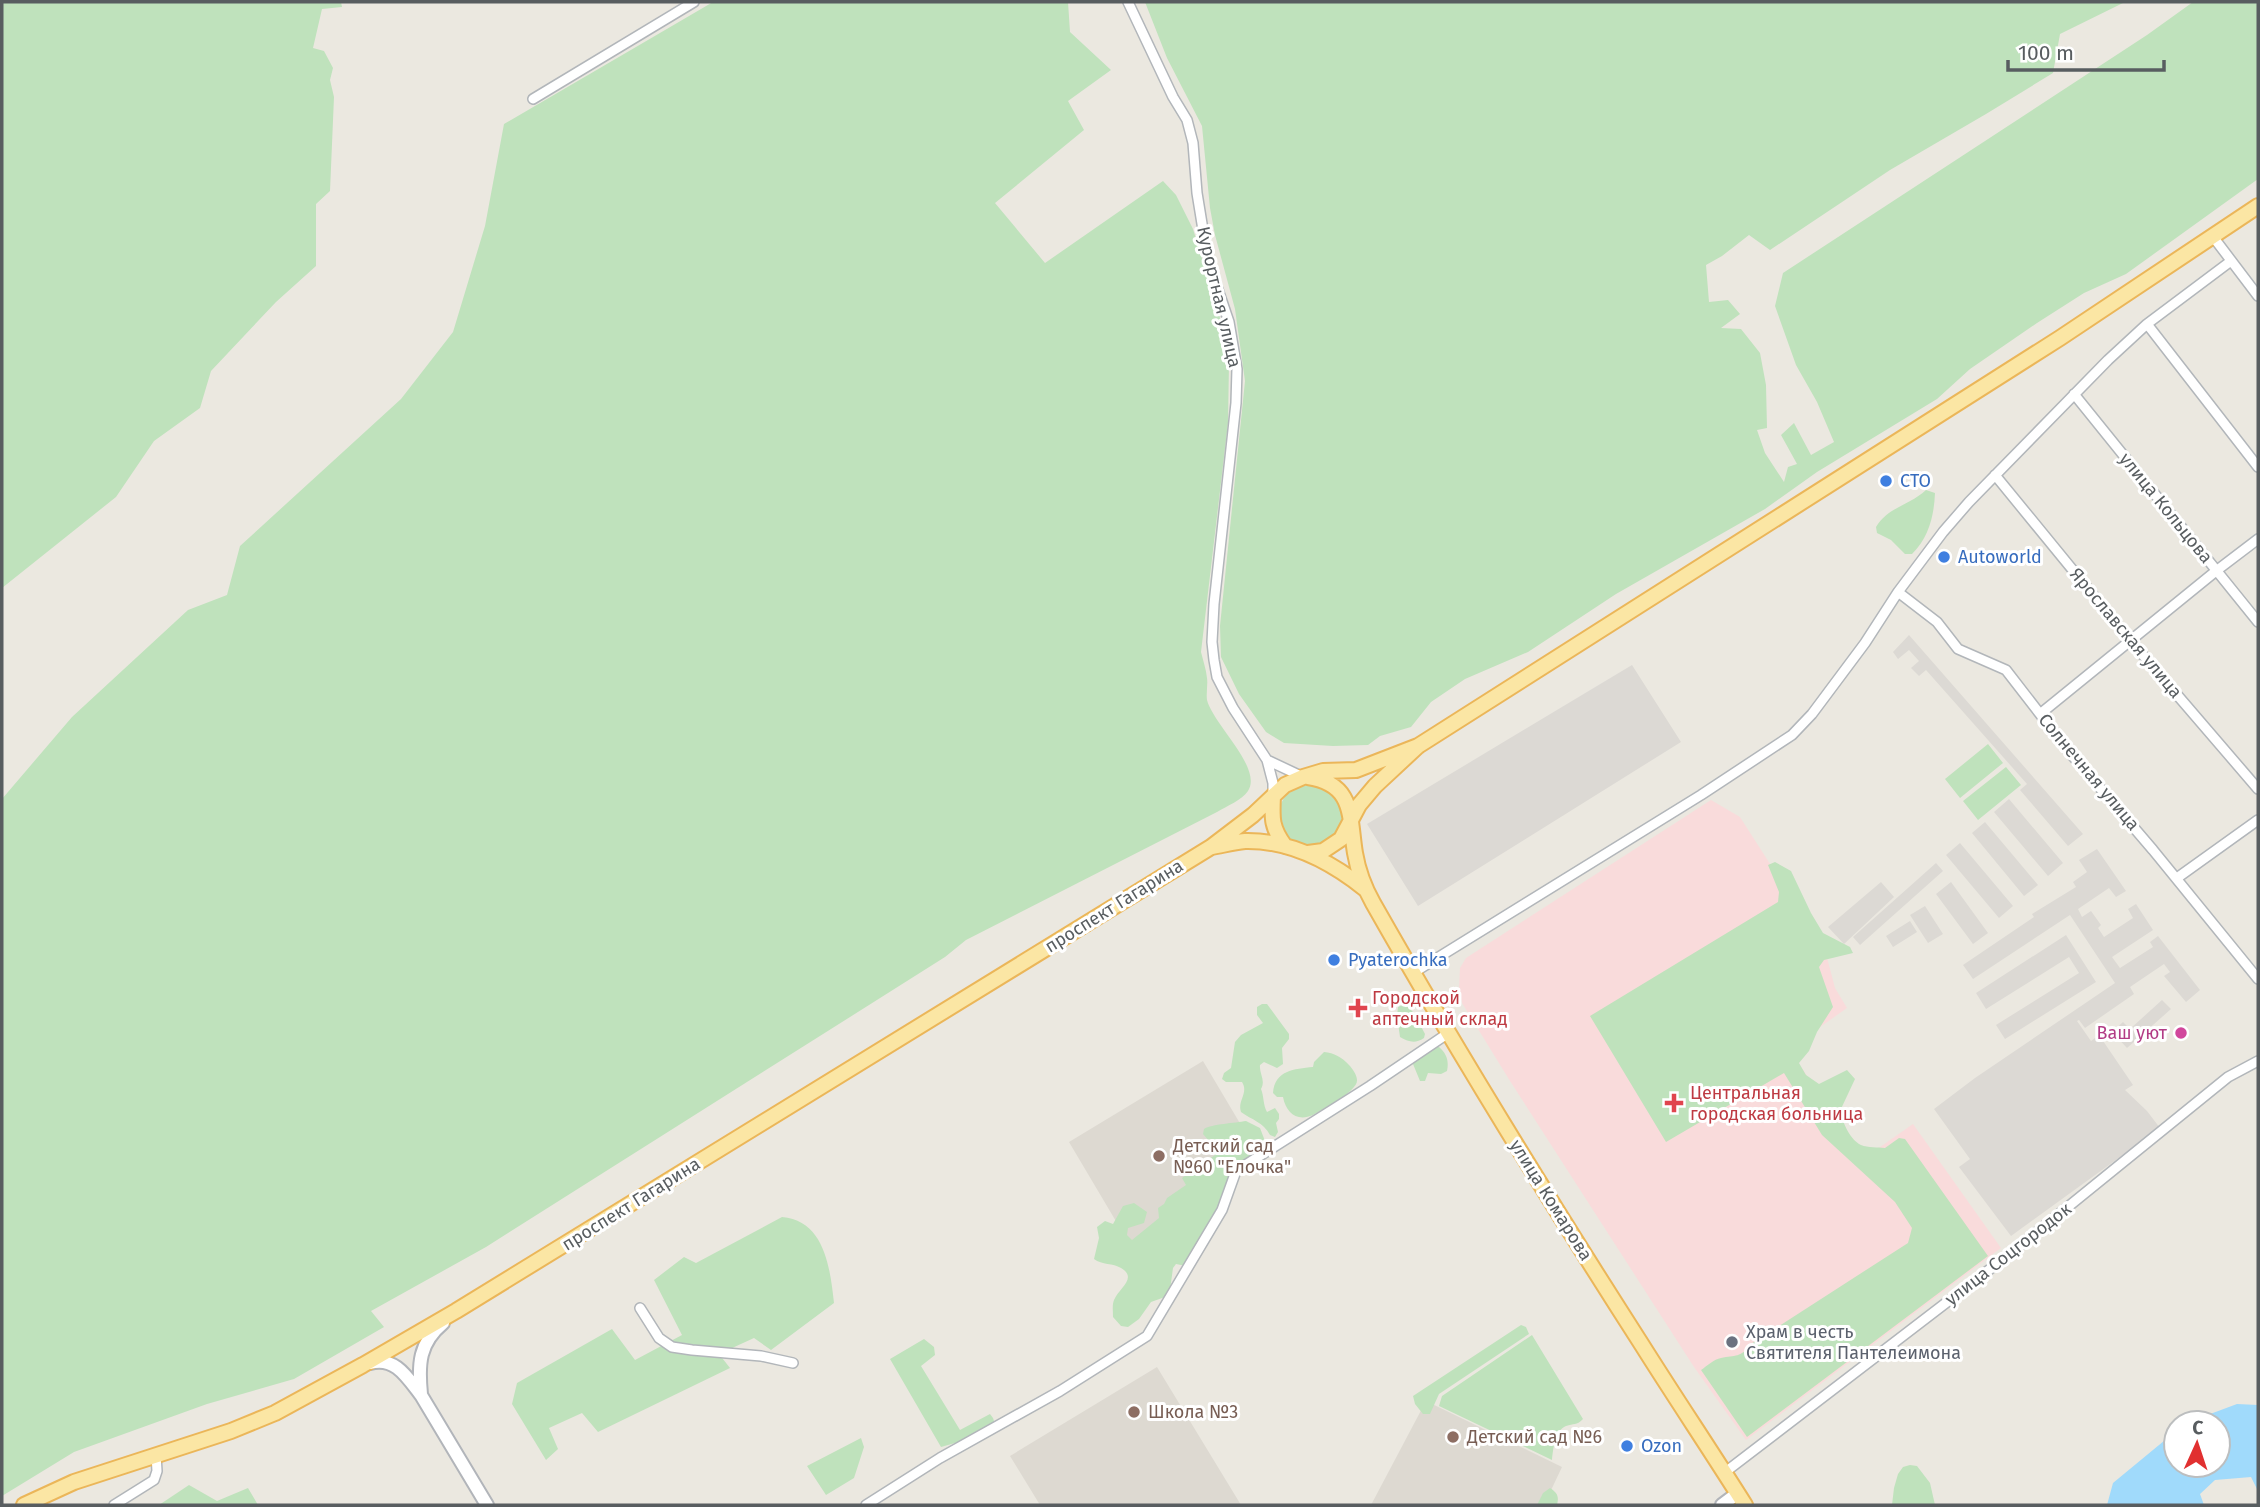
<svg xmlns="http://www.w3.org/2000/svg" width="2260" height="1507" font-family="'Fira Sans',sans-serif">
	<rect width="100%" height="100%" fill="#ebe8e0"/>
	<path fill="#dcd9d4" d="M1909 635 2083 834 2068 846 2020 790 2027 784 1926 670 1919 676 1911 668 1919 661 1909 650 1898 659 1893 652Z
		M1632 665 1681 742 1418 906 1367 824Z
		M2009 799 2063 863 2048 876 1994 812Z
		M1985 822 2038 885 2024 896 1972 833Z
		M1960 843 2013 906 1999 918 1946 855Z
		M2097 849 2126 891 2116 897 2109 888 2078 909 2082 917 2091 911 2101 925 2098 928 2104 937 2133 918 2128 909 2136 904 2153 930 2112 957 2120 968 2153 947 2150 942 2158 936 2200 990 2186 1002 2164 976 2170 972 2164 964 2130 987 2134 994 2085 1028 2079 1020 2077 1021 2091 1041 2099 1035 2133 1085 2125 1090 2147 1111 2160 1128 2011 1236 1959 1167 1970 1159 1934 1109 1975 1078 2115 983 2070 915 1973 979 1963 965 2034 917 2032 914 2076 887 2073 882 2087 872 2079 860Z
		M1936 863 1943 871 1860 945 1853 937Z
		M1881 882 1894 897 1844 944 1828 927Z
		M1951 882 1988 933 1973 944 1936 894Z
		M1925 906 1943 934 1928 943 1910 915Z
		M1910 921 1917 932 1893 947 1886 936Z
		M2066 935 2096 982 2005 1039 1996 1025 2079 973 2069 957 1986 1009 1976 993Z
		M2162 1000 2171 1009 2127 1048 2112 1032 2123 1022 2130 1029Z"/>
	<path fill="#ddd9d1" d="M1203 1061 1254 1147 1136 1255 1069 1142Z
		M1157 1367 1241 1505H1040L1010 1456Z
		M1426 1401 1562 1467 1544 1505H1371Z"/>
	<path fill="#f9dbdb" d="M1711 800 1740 817 1825 950 1835 988 1847 1008 1789 1049 1863 1159 1913 1124 2001 1248 1746 1440 1694 1367 1510 1081 1462 1003 1459 988 1460 968 1466 958Z"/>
	<path fill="#bfe2bc" d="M2 2H341L342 7 322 9 313 48 324 51 333 68 330 80 334 97 330 191 316 204V266L276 302 211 371 200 408 154 441 116 497 2 588Z
		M713 2H1068L1070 32 1111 70 1068 101 1084 130 995 203 1045 263 1163 181 1176 195 1193 229 1223 328 1229 363 1228 423 1201 652C1203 660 1206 669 1207 678 1208 685 1206 693 1207 700 1213 724 1263 768 1248 791 1242 800 1227 806 1217 812L966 940 945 957 486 1247 371 1311 384 1327 294 1379 207 1404 74 1452 2 1496V799L72 717 188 610 227 595 240 546 401 399 453 332 485 226 504 124Z
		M1145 2H2125L2060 34 2053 73 1986 114 1890 170 1770 250 1749 235 1722 256 1706 265 1709 302 1728 300 1740 314 1721 328 1741 329 1760 353 1766 385 1767 428 1757 430 1765 453 1784 482 1788 467 1797 464 1781 435 1794 423 1811 455 1834 442 1817 402 1796 365 1775 306 1783 273 2147 35 2193 2H2258V179L2126 274 2084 293 2037 323 1970 369 1937 399 1817 472 1765 509 1616 594 1528 652 1465 679 1431 702 1411 727 1380 736 1368 745 1333 746 1284 743 1266 732 1239 694 1221 657 1220 626 1245 381 1235 309 1215 235 1210 208 1202 126 1167 58Z
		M1926 490 1935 493C1934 516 1929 537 1912 554H1905L1891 540 1877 533 1876 527C1888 507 1910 505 1926 490Z
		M1988 744 2003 763 1960 798 1945 779Z
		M2006 767 2021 785 1978 820 1963 801Z
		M1278 817a32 32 0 1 1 64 0a32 32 0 1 1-64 0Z
		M1775 862 1791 871 1811 913 1823 933 1850 947 1853 953 1824 960 1819 967 1833 1007 1817 1032 1809 1051 1799 1063 1806 1075 1819 1084 1847 1070 1855 1079 1840 1111C1843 1123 1850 1140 1861 1145 1868 1148 1878 1147 1885 1148L1899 1138 1905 1139 1988 1256 1747 1437 1701 1370C1707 1366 1714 1359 1721 1358 1735 1355 1741 1358 1751 1344L1908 1243 1912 1228 1895 1202 1822 1135 1784 1073 1666 1142 1590 1016 1778 902 1779 892 1768 865Z
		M1262 1004H1267L1289 1034V1039L1282 1048 1283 1064 1277 1068 1264 1062 1260 1065C1259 1074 1266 1080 1261 1089 1264 1096 1263 1105 1267 1112L1275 1108 1279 1114V1119L1276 1123 1278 1132 1275 1137 1270 1135C1263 1122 1252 1120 1241 1112 1237 1101 1249 1093 1242 1082H1226L1222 1079 1224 1073 1231 1068 1235 1042 1241 1035 1263 1023 1257 1015V1007Z
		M1405 1004 1414 1013 1425 1034 1424 1038C1415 1044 1409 1042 1400 1037L1397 1016 1398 1007Z
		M1432 1047H1439C1447 1054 1449 1061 1447 1071L1441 1074 1428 1073 1425 1081H1420L1413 1064 1416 1059Z
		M1324 1052C1334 1053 1342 1057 1349 1065 1352 1068 1357 1075 1357 1080 1358 1091 1323 1109 1313 1115 1297 1122 1286 1113 1283 1097H1277L1273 1093C1275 1070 1294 1069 1313 1067L1314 1062Z
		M1246 1121 1260 1128 1268 1149 1234 1170 1221 1208 1186 1266 1176 1264 1173 1268 1170 1290 1165 1297 1151 1302 1139 1319 1128 1327 1121 1326 1113 1317C1113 1311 1112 1305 1114 1300 1119 1288 1138 1278 1121 1268 1113 1263 1102 1265 1094 1259L1099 1238 1097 1227 1105 1221 1113 1224 1123 1206 1134 1203 1147 1212 1144 1223 1128 1228 1127 1235 1132 1240 1159 1218 1158 1208 1164 1204 1167 1198 1186 1185 1182 1178 1215 1155V1148L1203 1134 1204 1129C1212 1124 1235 1123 1246 1121Z
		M782 1217C825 1221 830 1268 834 1303L771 1350 754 1338 719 1354 730 1368 598 1432 582 1413 549 1428 558 1449 546 1460 512 1404 517 1383 612 1329 635 1360 682 1335 654 1280 684 1257 696 1263Z
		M1521 1325 1526 1327 1529 1334 1439 1394 1430 1414H1423L1415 1404 1413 1396Z
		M1532 1335 1583 1419C1576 1426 1574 1423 1566 1426 1555 1430 1553 1450 1552 1460L1439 1406 1442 1396Z
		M924 1339 934 1347 935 1355 921 1366 960 1430 990 1414 993 1418 995 1424 962 1441 941 1447 890 1359Z
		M861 1438 864 1447 854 1478 826 1495 807 1466Z
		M1910 1465 1917 1466 1930 1483 1935 1505H1892L1894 1488 1898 1474 1903 1467Z
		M189 1485 217 1501 248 1488 258 1505H159Z
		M1550 1488C1558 1493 1559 1497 1557 1505H1537L1543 1493Z"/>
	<path fill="#a0dafb" d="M2237 1404 2258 1405V1491L2251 1477 2215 1480 2200 1494 2204 1505H2107L2113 1483 2176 1431V1465H2218V1423H2186Z"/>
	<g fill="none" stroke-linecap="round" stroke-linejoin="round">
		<defs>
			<path id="street" d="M1128 2 1173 97 1187 120 1193 143 1197 193 1204 236 1211 269 1229 322 1237 369 1236 403 1214 604 1212 642 1214 660 1217 677 1233 708 1267 760 1273 783V796
				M533 99 694 2
				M2214 238 2258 296
				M2147 324 2258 467
				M2074 394 2258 622
				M1995 475 2130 640 2258 789
				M1898 592 1937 622 1958 649 2006 670 2071 754 2153 850 2258 979
				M2040 714 2216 571 2258 539
				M1267 760 1303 777
				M2177 878 2258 820
				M1413 973 1701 795 1792 735 1812 714 1865 643 1898 592 1943 532 1969 502 2108 360 2147 324 2231 261
				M640 1308 659 1338 672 1347 692 1350 761 1356 793 1363
				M1724 1473 2011 1253 2228 1077 2258 1061
				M114 1505 154 1480 157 1471 156 1455
				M866 1505 940 1458 1060 1391 1147 1336 1222 1210 1236 1171 1370 1086 1447 1034"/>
			<path id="secondary" d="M370 1363C395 1356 407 1377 421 1395L487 1505
				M421 1394C418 1364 419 1343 443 1323
				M1722 1505 1738 1493"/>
			<path id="primary" d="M1308 777C1355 784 1349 817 1355 853 1358 871 1364 887 1373 903 1458 1053 1549 1200 1642 1345 1676 1399 1711 1451 1745 1505
				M1273 796C1272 818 1271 827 1285 846
				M1212 847C1223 845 1234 842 1245 841 1290 840 1330 861 1365 889
				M1308 853 1323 851 1341 839 1359 805 1375 786 1418 746 2060 338 2258 206
				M24 1505 74 1482 231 1431 275 1413 363 1365 456 1311 1211 847 1253 815 1285 785 1303 777 1323 771 1356 770 1418 746"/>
		</defs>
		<use href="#street" stroke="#b2b6ba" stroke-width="12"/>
		<use href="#secondary" stroke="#b2b5ba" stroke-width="16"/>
		<use href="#primary" stroke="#ebb659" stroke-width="18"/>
		<use href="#street" stroke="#fff" stroke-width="9"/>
		<use href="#secondary" stroke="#fff" stroke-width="12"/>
		<use href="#primary" stroke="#fbe6a4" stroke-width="14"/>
	</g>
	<g fill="#3f7fe0" stroke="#fff" stroke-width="2.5">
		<circle cx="1886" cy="481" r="7"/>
		<circle cx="1944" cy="557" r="7"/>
		<circle cx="1334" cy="960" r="7"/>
		<circle cx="1627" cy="1446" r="7"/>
	</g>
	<g fill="#e0444e" stroke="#fff" stroke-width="2.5">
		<path d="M1354.5 997.5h7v7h7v7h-7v7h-7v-7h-7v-7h7z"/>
		<path d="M1670.5 1092.5h7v7h7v7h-7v7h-7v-7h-7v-7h7z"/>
	</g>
	<circle fill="#d1479c" stroke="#fff" stroke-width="2.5" cx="2181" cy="1033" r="7"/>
	<g fill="#8d6e63" stroke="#fff" stroke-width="2.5">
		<circle cx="1159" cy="1156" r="7"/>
		<circle cx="1134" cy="1412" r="7"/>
		<circle cx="1453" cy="1437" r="7"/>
	</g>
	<circle fill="#6b7280" stroke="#fff" stroke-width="2.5" cx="1732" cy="1342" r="7"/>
	<g text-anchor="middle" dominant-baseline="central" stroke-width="6" stroke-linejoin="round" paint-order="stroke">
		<g font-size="18" fill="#585d60" stroke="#fff">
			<text transform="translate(1219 297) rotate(77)">Курортная улица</text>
			<text transform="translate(2166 508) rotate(51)">улица Кольцова</text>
			<text transform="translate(2126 633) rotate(50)">Ярославская улица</text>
			<text transform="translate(2089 772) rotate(50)">Солнечная улица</text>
			<text transform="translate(1114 906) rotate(-32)">проспект Гагарина</text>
			<text transform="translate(1551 1200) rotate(58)">улица Комарова</text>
			<text transform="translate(631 1204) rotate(-32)">проспект Гагарина</text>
			<text transform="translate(2008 1254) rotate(-38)">улица Соцгородок</text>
		</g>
		<g font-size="18" fill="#366cbe" stroke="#fff" text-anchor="start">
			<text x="1900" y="481">СТО</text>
			<text x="1958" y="557">Autoworld</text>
			<text x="1348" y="960">Pyaterochka</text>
			<text x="1641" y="1446">Ozon</text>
		</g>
		<g font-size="18" fill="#be3a42" stroke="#fff" text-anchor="start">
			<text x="1372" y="998">Городской<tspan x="1372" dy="21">аптечный склад</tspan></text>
			<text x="1690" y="1093">Центральная<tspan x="1690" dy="21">городская больница</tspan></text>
		</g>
		<g font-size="18" fill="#b23c85" stroke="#fff" text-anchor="end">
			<text x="2167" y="1033">Ваш уют</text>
		</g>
		<g font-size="18" fill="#785e54" stroke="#fff" text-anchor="start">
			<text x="1173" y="1146">Детский сад<tspan x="1173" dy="21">№60 "Елочка"</tspan></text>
			<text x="1148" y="1412">Школа №3</text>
			<text x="1467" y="1437">Детский сад №6</text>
		</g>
		<g font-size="18" fill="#5b616d" stroke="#fff" text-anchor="start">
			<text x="1746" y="1332">Храм в честь<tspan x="1746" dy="21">Святителя Пантелеимона</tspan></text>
		</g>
	</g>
	<rect width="2260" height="1507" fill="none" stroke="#585d60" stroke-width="7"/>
	<g transform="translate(2197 1444) rotate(3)"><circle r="33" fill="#ffffff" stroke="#bcbebf" stroke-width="2"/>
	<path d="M0-5L12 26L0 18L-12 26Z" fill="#e13030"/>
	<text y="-10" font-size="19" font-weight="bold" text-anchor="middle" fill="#585d60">С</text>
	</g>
	<path d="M2008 60v10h156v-10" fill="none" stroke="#585d60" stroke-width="3.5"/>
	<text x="2018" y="60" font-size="21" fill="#585d60" stroke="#ffffff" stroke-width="5" paint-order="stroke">100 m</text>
</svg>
